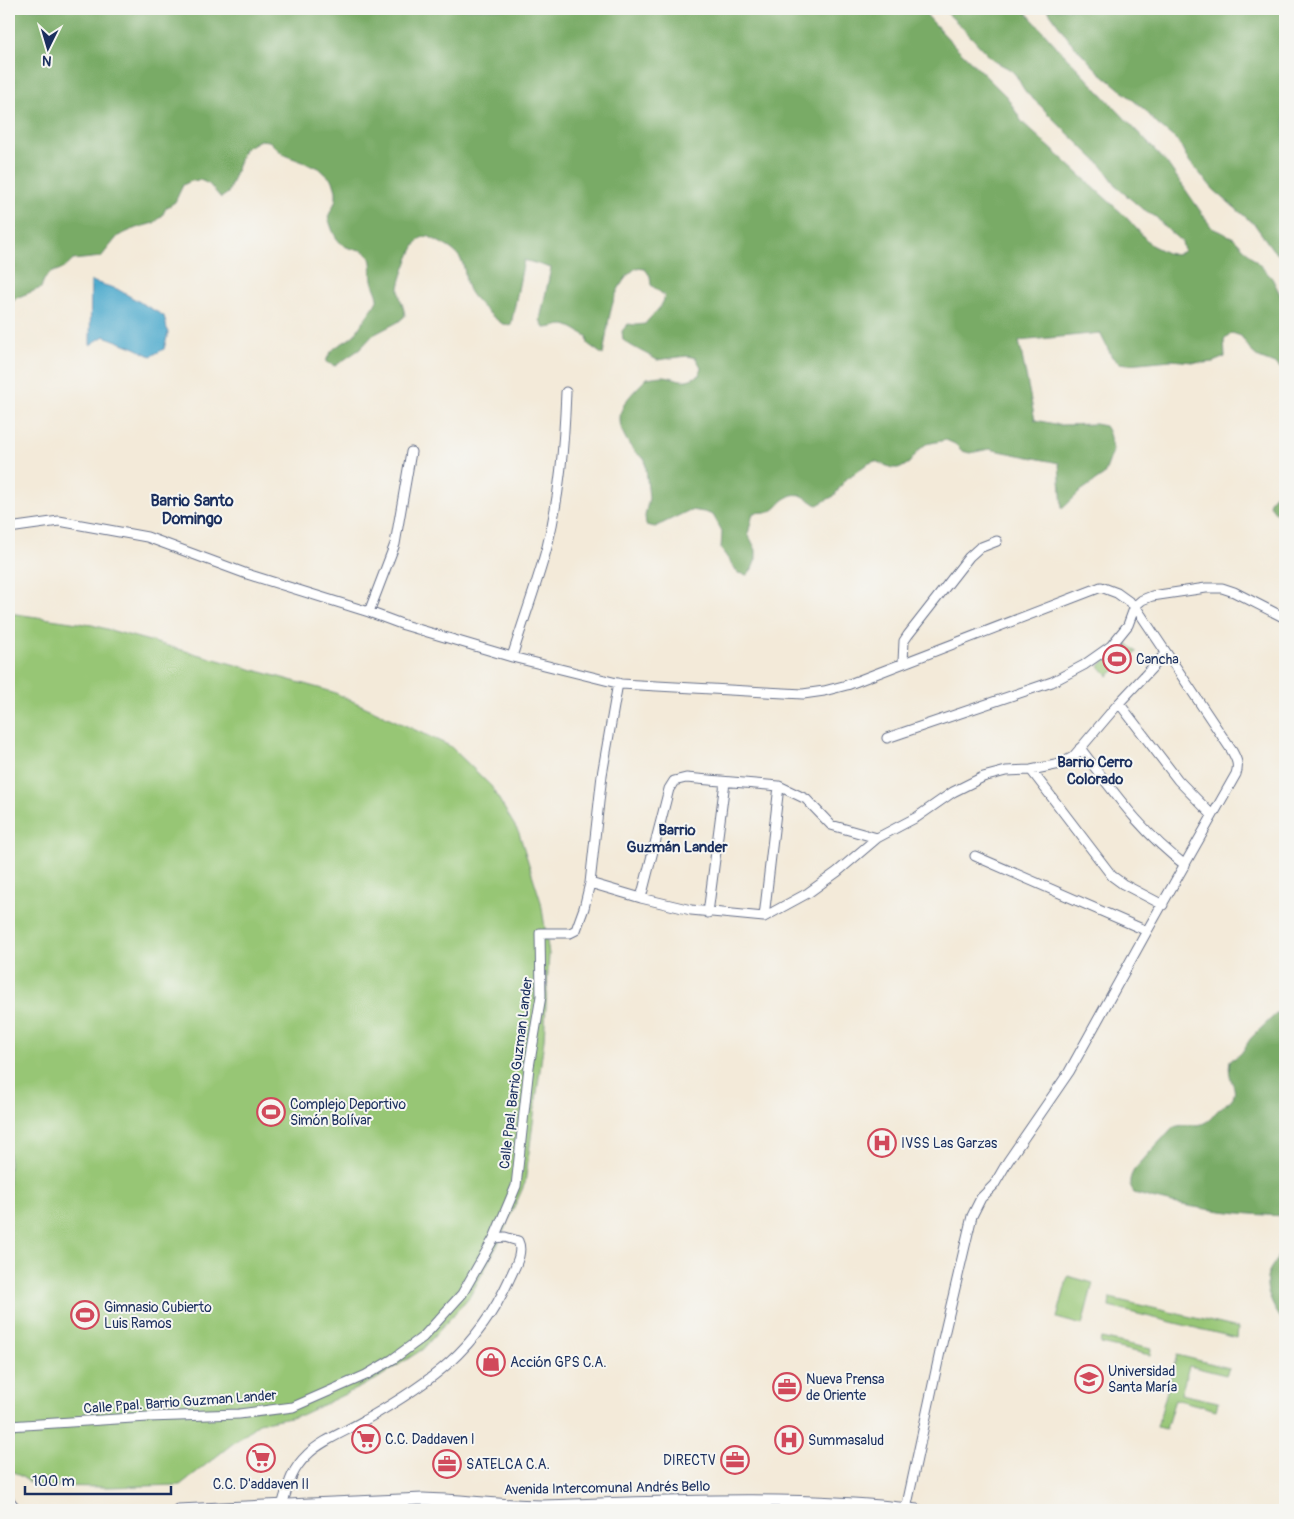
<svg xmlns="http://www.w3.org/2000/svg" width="1294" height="1519" font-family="Pangolin,sans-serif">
	<rect width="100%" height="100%" fill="#f6f6f2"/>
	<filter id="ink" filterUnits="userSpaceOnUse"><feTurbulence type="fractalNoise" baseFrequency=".02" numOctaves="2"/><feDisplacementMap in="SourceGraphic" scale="10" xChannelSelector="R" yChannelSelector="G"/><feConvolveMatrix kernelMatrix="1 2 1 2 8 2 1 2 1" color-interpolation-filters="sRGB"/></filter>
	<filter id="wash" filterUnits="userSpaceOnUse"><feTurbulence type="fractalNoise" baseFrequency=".0096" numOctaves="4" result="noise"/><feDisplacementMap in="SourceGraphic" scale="20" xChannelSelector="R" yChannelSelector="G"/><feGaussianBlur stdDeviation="1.12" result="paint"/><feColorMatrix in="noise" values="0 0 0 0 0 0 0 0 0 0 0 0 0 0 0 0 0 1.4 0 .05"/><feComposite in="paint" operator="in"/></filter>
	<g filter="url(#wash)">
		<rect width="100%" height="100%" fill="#f3ead9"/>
		<path fill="#97c675" stroke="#597a6a" d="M9 613 92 625 333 692 450 746 491 786 519 833 541 902 549 954 544 1040 525 1183 497 1246 470 1296 423 1349 375 1380 301 1415 259 1423 180 1485 108 1487 36 1486 9 1469Z
			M1123 640 1137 652 1108 676 1099 666Z
			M1068 1276 1093 1283 1082 1325 1057 1318Z
			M1110 1298 1238 1328 1237 1338 1109 1307Z
			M1101 1338 1151 1349 1150 1355 1100 1344Z
			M1177 1355 1229 1368 1226 1375 1189 1366 1181 1394 1218 1402 1216 1410 1175 1399 1166 1429 1157 1427Z"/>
		<path fill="#79ab66" stroke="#4a6d62" d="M9 9H921L954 45 1007 97 1022 122 1126 217 1151 245 1167 253 1176 255 1184 251 1182 242 1168 230 1156 217 1140 207 1119 189 1103 167 1047 113C1041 104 1031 99 1025 91 1020 84 1018 76 1012 71 1006 66 998 64 992 59 975 42 961 24 942 9H1023L1058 48 1167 163 1212 228 1234 238 1272 278 1285 304V373L1277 365 1259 358 1252 352 1241 336 1232 333 1224 340 1225 357 1213 362 1203 363 1171 360 1128 364 1119 363 1112 357 1100 333 1019 341 1035 420 1060 425 1095 424 1105 426C1111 434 1110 441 1113 451L1104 475 1082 490 1062 509 1059 463 989 449 970 453 962 451 955 444 946 440 926 444 919 450 909 463 901 468H892L875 461 867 464 845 480 834 496 817 505C806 498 797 489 785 499 780 502 778 507 773 510 768 513 760 512 753 513L748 534 756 550V559L752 569 747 575 738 573 721 549 722 531 713 515 704 512 690 510 655 527 646 525 645 516 649 498 645 459C636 454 631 448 626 439 610 411 629 397 647 378 653 377 658 376 664 376 680 378 681 385 699 375L701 367 696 358 687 356 657 360C646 353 633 348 623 340L622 331 628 324 636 325 645 324C653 313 662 309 665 296L651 285 650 276 645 269 636 268C609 288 609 324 603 355L588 344 587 336C580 333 572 326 564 325 558 325 552 328 544 328L540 320 551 268 524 260 511 325C507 324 503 325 500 322 492 317 470 296 468 288 464 278 466 267 460 258 454 248 438 242 428 236 425 237 422 237 420 239 413 243 399 281 399 289 399 299 404 306 405 316L398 322 373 335 360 349 335 366 326 362C332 344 342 346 354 335 358 331 359 327 363 322 368 313 374 308 378 298 377 292 373 286 372 280 370 271 374 261 367 254 361 248 355 250 349 248 335 243 332 229 328 217L336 200V191L333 181 319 168 284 155 269 141 260 140 244 149 228 193 221 198 209 184 200 180 191 181 183 185 175 202 166 208 162 216 154 223 136 228 118 236 101 257 73 260C59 277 48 264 41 288L16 298 9 307Z
			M1047 9H1285V260L1273 250 1255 225 1214 190 1188 160 1179 142 1157 124 1145 110 1098 71 1070 41Z
			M1285 490V525L1269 504C1272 496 1276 492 1285 490Z
			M1276 1014H1285V1216C1235 1214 1182 1208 1134 1193 1128 1184 1129 1179 1134 1170L1172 1128C1184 1122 1197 1128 1206 1122 1212 1119 1215 1112 1220 1108 1225 1104 1232 1101 1234 1095 1236 1088 1231 1082 1230 1076 1229 1070 1229 1066 1230 1060 1246 1055 1244 1043 1255 1034 1262 1027 1269 1021 1276 1014Z
			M1285 1235V1324C1275 1311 1263 1291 1268 1274 1270 1267 1276 1263 1278 1256 1281 1248 1279 1241 1285 1235Z"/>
		<path fill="#4fabcd" stroke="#356d96" d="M91 281 117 289 164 316 168 333 164 349 151 356 135 348 104 336 90 345Z"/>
	</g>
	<g filter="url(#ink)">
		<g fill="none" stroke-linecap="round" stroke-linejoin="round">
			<defs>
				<path id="minor" d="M9 528 59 521 147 537 247 574 369 612 404 625 512 657 621 684 803 694 824 691 847 685 1101 587 1117 593 1135 606 1232 751C1237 760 1239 765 1236 774L1147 931 1069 1072 1008 1161 994 1185 981 1198 972 1216 940 1352 906 1509
					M369 612 395 544 411 452
					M512 657C523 621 537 584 547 547 560 496 564 444 566 392
					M903 662 904 641 908 635 969 557 979 548 997 541
					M618 683 602 775 590 883 641 898 691 910 764 917 808 893 837 872 877 838
					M1119 703 1178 780 1212 815
					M887 738 1052 682 1084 665 1111 646 1128 625 1135 606 1142 600 1152 596 1206 588H1222L1234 592 1285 618
					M1080 748C1114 792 1140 831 1185 865
					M1031 770 1112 876 1123 884 1163 905
					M779 786 806 799 831 825 877 838 917 817 953 792 983 777 1006 771 1031 770 1060 764 1073 757 1119 703 1166 653
					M975 856 1147 931
					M641 898 669 789 674 781 686 778 779 786 764 917
					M708 913 725 782
					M494 1238 516 1186 529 1067 541 996 540 933H570L576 930 584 908 590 883
					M9 1426 148 1417 239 1414 293 1407 366 1375 393 1359 423 1337 462 1294 494 1238 505 1237 518 1241C524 1253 514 1268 509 1280 477 1350 430 1383 365 1420 347 1431 322 1440 307 1455 291 1470 288 1486 282 1506
					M9 1500 17 1510"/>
				<path id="major" d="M178 1510 423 1499C463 1500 502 1506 542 1506 667 1502 793 1495 917 1510"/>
			</defs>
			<use href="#minor" stroke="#677089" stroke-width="11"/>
			<use href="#major" stroke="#677089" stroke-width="13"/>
			<use href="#minor" stroke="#fff" stroke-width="9"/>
			<use href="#major" stroke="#fff" stroke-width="11"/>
		</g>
	</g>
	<defs>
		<symbol id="stadium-ring" viewBox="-11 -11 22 22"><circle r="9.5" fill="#f6f6f2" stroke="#d1495b" stroke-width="1.5"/><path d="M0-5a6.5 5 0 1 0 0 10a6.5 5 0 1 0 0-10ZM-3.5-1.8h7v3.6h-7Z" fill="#d1495b"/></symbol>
		<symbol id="hospital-ring" viewBox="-11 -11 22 22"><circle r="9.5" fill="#f6f6f2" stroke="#d1495b" stroke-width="1.5"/><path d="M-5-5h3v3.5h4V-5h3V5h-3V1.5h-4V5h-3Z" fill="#d1495b"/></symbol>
		<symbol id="shop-ring" viewBox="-11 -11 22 22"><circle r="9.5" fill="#f6f6f2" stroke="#d1495b" stroke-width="1.5"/><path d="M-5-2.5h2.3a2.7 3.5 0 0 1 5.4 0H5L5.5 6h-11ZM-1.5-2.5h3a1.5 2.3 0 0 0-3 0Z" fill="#d1495b"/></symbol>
		<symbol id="university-ring" viewBox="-11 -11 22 22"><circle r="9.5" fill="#f6f6f2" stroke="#d1495b" stroke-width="1.5"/><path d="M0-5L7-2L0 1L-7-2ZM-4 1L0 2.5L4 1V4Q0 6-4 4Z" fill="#d1495b"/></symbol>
		<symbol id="office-ring" viewBox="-11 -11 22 22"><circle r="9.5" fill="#f6f6f2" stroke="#d1495b" stroke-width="1.5"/><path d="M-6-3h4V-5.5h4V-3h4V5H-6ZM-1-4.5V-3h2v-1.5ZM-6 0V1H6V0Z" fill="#d1495b"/></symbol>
		<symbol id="supermarket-ring" viewBox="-11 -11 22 22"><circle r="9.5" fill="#f6f6f2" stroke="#d1495b" stroke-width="1.5"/><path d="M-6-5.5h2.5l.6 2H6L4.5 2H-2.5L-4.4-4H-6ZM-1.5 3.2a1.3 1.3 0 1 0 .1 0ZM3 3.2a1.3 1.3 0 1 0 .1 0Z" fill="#d1495b"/></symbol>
	</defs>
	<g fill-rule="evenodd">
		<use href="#stadium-ring" x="1101" y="643" width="32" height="32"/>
		<use href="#stadium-ring" x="255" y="1096" width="32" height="32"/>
		<use href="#hospital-ring" x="866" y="1127" width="32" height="32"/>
		<use href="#stadium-ring" x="69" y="1299" width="32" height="32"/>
		<use href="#shop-ring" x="475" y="1346" width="32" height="32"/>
		<use href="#university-ring" x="1073" y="1363" width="32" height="32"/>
		<use href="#office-ring" x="771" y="1371" width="32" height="32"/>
		<use href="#supermarket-ring" x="350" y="1423" width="32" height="32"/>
		<use href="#hospital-ring" x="773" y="1424" width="32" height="32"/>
		<use href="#supermarket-ring" x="245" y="1442" width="32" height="32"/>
		<use href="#office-ring" x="719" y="1444" width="32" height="32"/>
		<use href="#office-ring" x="431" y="1448" width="32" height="32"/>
	</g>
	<g text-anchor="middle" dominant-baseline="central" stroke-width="4" stroke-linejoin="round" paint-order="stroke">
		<g font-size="14" fill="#1b2f5e" stroke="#f6f6f2" text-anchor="start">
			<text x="1136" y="659">Cancha</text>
			<text x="290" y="1104">Complejo Deportivo<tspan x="290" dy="16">Simón Bolívar</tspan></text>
			<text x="901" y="1143">IVSS Las Garzas</text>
			<text x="104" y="1307">Gimnasio Cubierto<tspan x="104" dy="16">Luis Ramos</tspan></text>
			<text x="510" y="1362">Acción GPS C.A.</text>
			<text x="1108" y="1371">Universidad<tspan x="1108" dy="16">Santa María</tspan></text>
			<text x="806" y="1379">Nueva Prensa<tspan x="806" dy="16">de Oriente</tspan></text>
			<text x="385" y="1439">C.C. Daddaven I</text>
			<text x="808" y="1440">Summasalud</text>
			<text x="716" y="1460" text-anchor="end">DIRECTV</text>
			<text x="466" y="1464">SATELCA C.A.</text>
			<text x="261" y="1484" text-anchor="middle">C.C. D'addaven II</text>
		</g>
		<g font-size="14" fill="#1b2f5e" stroke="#f6f6f2">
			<text transform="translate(516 1073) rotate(-83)">Calle Ppal. Barrio Guzman Lander</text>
			<text transform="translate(180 1402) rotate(-4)">Calle Ppal. Barrio Guzman Lander</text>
			<text transform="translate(607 1488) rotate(-1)">Avenida Intercomunal Andrés Bello</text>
		</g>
		<g font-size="15" font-weight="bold" fill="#1b2f5e" stroke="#f6f6f2">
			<text x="1095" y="762">Barrio Cerro<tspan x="1095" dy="17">Colorado</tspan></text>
			<text x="677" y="830">Barrio<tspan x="677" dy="17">Guzmán Lander</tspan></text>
		</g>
		<g font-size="16" font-weight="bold" fill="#1b2f5e" stroke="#f6f6f2">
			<text x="192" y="501">Barrio Santo<tspan x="192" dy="18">Domingo</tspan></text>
		</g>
	</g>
	<rect width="1294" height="1519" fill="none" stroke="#f6f6f2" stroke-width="30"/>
	<g transform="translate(48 48) rotate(185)" stroke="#f6f6f2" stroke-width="4" paint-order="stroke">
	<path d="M0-4L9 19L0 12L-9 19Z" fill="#1b2f5e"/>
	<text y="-8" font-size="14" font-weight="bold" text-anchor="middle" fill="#1b2f5e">N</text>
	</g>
	<path d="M25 1486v8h146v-8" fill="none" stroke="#1b2f5e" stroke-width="2.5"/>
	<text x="32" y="1486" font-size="15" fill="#1b2f5e" stroke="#f6f6f2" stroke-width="4" paint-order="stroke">100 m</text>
</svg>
